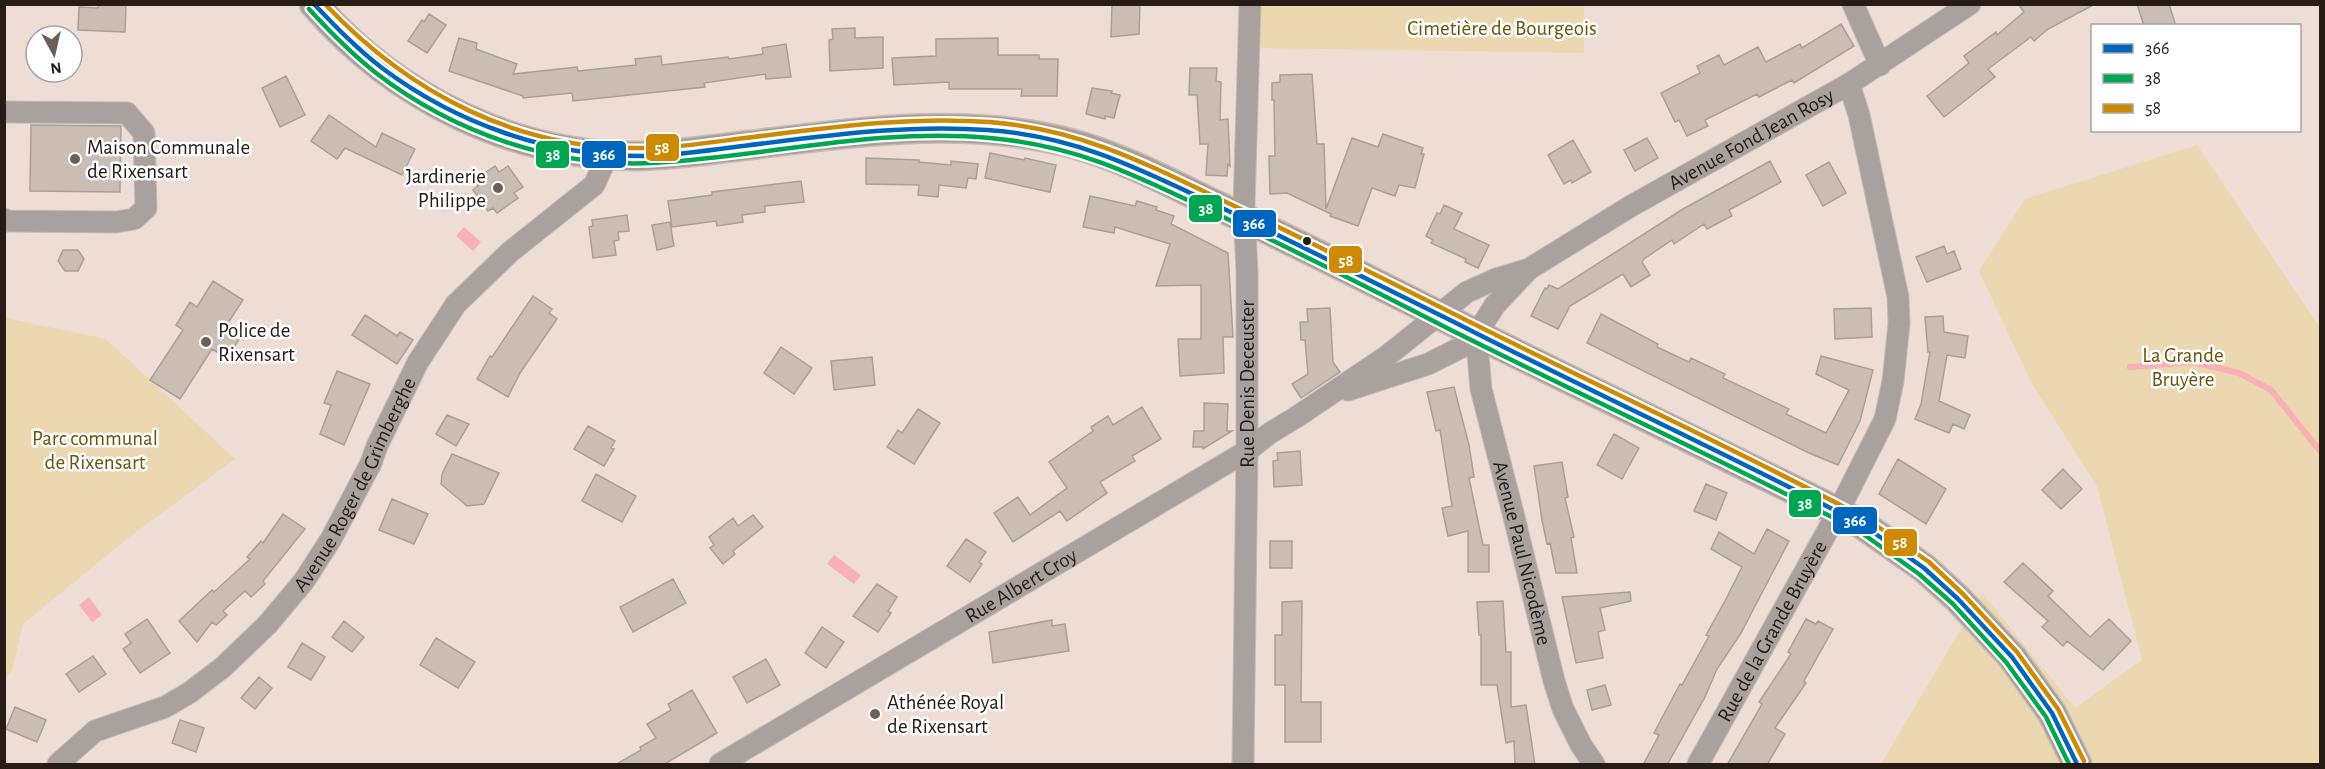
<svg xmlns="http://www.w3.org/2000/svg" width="2325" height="769" font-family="'Alegreya Sans',sans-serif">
	<rect width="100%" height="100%" fill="#eeddd4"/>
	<path fill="#ebd7b0" d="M1260 5H1584V53L1259 48Z
		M2197 145 2320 328V764H1881L1982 593 2075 708 2142 660 2097 486 2032 384 1979 271 2025 199Z
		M5 318 106 339 235 459 128 538 23 624 12 671 5 677Z"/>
	<path fill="#fab0b7" d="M464 227 481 242 473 251 456 236Z
		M834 555 861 575 854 584 827 564Z
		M89 597 102 615 92 622 79 605Z"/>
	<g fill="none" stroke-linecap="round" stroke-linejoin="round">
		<path stroke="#fab0b7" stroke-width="6" d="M2130 367 2193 362 2239 373 2271 390 2320 451"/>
	</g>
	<path fill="#c9bdb4" stroke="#aba098" stroke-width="1.5" d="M98 4H126L125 32 78 30 79 7 98 8Z
		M1112 4 1140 5 1139 34 1111 37Z
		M2018 4H2095L2048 29 2034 41 2031 37 1988 69 1995 77 1944 117 1927 96 1969 63 1964 56 1996 32 1997 35 2024 12Z
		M2137 4H2169L2176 26H2144Z
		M429 14 446 25 427 53 408 41 422 20 424 22Z
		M1841 24 1854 46 1794 83 1792 80 1759 97 1757 94 1705 120 1708 126 1687 136 1679 120 1675 122 1661 93 1700 73 1697 66 1719 55 1724 65 1758 47 1766 62 1800 44 1802 48Z
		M855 28V38L883 37V68L830 71 829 40 833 39 832 29Z
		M459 38 477 43 476 49 517 64 513 74 577 67 578 71 636 65 635 59 661 56 662 65 728 57 729 59 763 54 762 48 786 44 791 77 766 79 765 74 704 83 705 87 573 101 572 93 523 98V96L449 71Z
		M998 38V55H1039V59H1058L1057 96H1021L1022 89H949V82L894 85 892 58 936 56V39Z
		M1190 68H1217L1216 81 1221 82 1220 120 1228 119 1230 166 1228 164 1227 176 1206 175 1208 144H1200L1197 95H1189Z
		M1312 74 1317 144H1324L1326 209 1352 138 1378 147 1383 134 1423 148 1421 154H1424L1415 188 1399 185 1395 196 1372 188 1358 226 1330 216 1331 214 1287 193 1270 194 1269 156H1275L1274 100H1272V83L1280 82V75Z
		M286 76 305 115 280 127 262 88Z
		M1092 88 1112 91 1111 93 1120 95 1114 118 1105 116V119L1086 114Z
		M329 115 376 147 382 133 415 149 402 175 345 148 337 159 311 141Z
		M31 125 121 126 120 192 30 191Z
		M1647 138 1658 158 1635 171 1624 150Z
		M1573 140 1591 172 1572 183 1571 180 1564 184 1548 155Z
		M990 153 1024 160 1025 158 1056 165 1050 192 985 178Z
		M866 158 919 160V162L951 165V161L978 164 976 179 968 178 966 188 939 185 938 197 918 195 919 185 866 184Z
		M1770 161 1781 182 1729 210 1732 216 1707 229 1704 224 1674 244 1672 240 1644 259 1642 262 1650 275 1631 287 1623 274 1570 306 1558 329 1531 316 1545 288 1547 289 1549 285 1558 289 1683 209Z
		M1829 162 1846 193 1823 206 1806 175Z
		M495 166 499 172 508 166 523 187 514 193 518 198 497 213 493 208 488 211 473 190 478 186 474 181Z
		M801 181 804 202 765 206V212L742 215 743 222 717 226 716 221 672 227 668 201 712 195V192Z
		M1090 196 1135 206 1137 201 1157 207 1156 210 1174 216 1171 224 1228 253 1233 337H1223L1224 373 1180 376 1178 339H1201V285L1156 286 1170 244 1115 227 1114 233 1083 227Z
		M1444 205 1462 213 1454 229 1489 245 1478 268 1465 262 1466 259 1431 243 1433 240 1426 236 1437 213 1440 214Z
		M627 215 629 231 618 232 619 240 614 241 616 255 593 258 589 227 593 226 592 220Z
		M670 222 674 246 657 250 652 225Z
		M1944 246 1947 254 1954 251 1961 269 1927 282 1916 257Z
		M63 250H78L84 259 78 271H65L58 261Z
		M213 281 243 300 226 326 242 335 227 358 212 349 180 399 150 380 183 330 176 325 190 302 197 307Z
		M533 296 552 309 549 313 557 319 520 373 508 397 477 379 490 356 492 357Z
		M1330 308 1333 362 1340 372 1301 398 1292 384 1308 374 1305 340H1301L1300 322H1308L1307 309Z
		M1871 308 1872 337 1835 339 1834 309Z
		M1601 314 1658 344 1657 347 1689 362 1691 358 1725 374 1723 378 1789 409 1786 414 1826 433 1849 390 1816 374 1821 356 1873 370 1860 421 1838 465 1809 453 1587 343Z
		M365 315 397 336 400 332 413 340 397 364 352 335Z
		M1943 316 1944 332 1968 336 1965 358 1947 355 1939 401 1970 415 1964 429 1953 424 1949 433 1915 419 1921 404 1930 352H1928L1925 317Z
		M781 347 812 368 794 394 764 373Z
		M872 357 875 385 834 390 831 361Z
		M337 371 370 384 344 445 320 434 331 405 324 403Z
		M1454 387 1469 445 1474 477 1469 478 1483 545H1489V572H1468V531L1448 536 1442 508 1452 506 1440 430 1436 431 1427 392Z
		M1204 403 1228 404 1227 431H1232L1203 449V447H1193L1194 431H1204Z
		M1142 407 1161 439 1132 456 1135 461 1100 482 1107 493 1067 521 1060 511 1013 542 994 513 1018 497 1030 515 1067 488 1049 462 1093 431 1091 427 1108 416 1113 425Z
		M918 409 940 423 914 464 887 447 898 430 902 433Z
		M447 415 469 424 456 446 436 434Z
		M588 426 615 441 611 448 614 449 604 466 574 449Z
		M1614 434 1639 448 1622 479 1597 465Z
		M1300 451 1302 485 1274 487 1273 461 1278 460 1277 453Z
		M452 454 499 473 484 504 467 506 441 484 442 474Z
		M1898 459 1946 489 1926 524 1879 494Z
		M1562 462 1568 497 1565 498 1574 537 1571 538 1577 573H1556L1550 543 1547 544 1542 520 1534 466Z
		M2063 469 2082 489 2061 509 2042 490Z
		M596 474 636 496 622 522 582 501Z
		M1706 484 1727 493 1716 520 1694 511Z
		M392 499 428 514 414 544 379 530Z
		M283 514 305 529 263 581 265 584 251 597 245 591 223 611 227 615 216 625 212 622 197 642 179 621 212 590 214 592 250 559 247 557 261 541 263 543Z
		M753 515 763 527 733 551 735 554 723 564 710 548 714 545 709 537 733 518 738 526Z
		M1767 529 1789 541 1741 633 1717 669 1705 697 1667 765H1643L1659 735 1654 733 1680 684 1682 685 1709 636 1706 635 1725 601 1742 567 1711 549 1719 532 1754 554Z
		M966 539 986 552 979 562 982 564 970 582 947 566Z
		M1270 541H1292V568H1270Z
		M2023 563 2053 591 2048 596 2090 637 2109 619 2131 641 2103 670 2067 641 2063 646 2042 627 2048 621 2004 582Z
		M673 579 686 603 633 632 620 607Z
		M877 584 897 597 888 611 891 613 878 632 853 616Z
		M1630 592 1631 601 1600 608 1605 630 1598 632 1603 658 1576 663 1562 597Z
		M1302 601 1301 702H1321V742H1285V685H1275V635H1282V602Z
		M1503 601 1506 652H1511V707L1526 705 1535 765H1515L1514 741 1506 743 1497 685H1481V635H1479L1477 602Z
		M147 619 170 653 140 673 123 649 131 643 125 634Z
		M1806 619 1816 624 1818 621 1833 629 1804 681 1806 683 1775 728 1785 734 1767 765H1727L1762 704 1759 702 1791 654 1788 652Z
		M1052 620V626L1065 624 1069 651 993 663 989 632Z
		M344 621 364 637 352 652 332 637Z
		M822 627 844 642 826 668 805 653Z
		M436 638 475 662 458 688 420 665Z
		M302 643 325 657 311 680 288 667Z
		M93 656 106 674 79 692 66 674Z
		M766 659 780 685 747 703 733 677Z
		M259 677 272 688 255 709 241 698Z
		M1605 685 1611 705 1592 710 1587 690Z
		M692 690 717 733 663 765H615L641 750 640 747 656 738 647 724 671 710 668 704Z
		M15 707 46 720 37 742 6 729Z
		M180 720 204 728 196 752 172 743Z"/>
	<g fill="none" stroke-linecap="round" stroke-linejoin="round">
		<defs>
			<g id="minor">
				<path d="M1853 4 1880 65"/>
				<path d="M4 112 127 113 144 133 146 208 134 219 116 222 7 221 4 219"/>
				<path id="s1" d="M1477 333 1480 341 1478 355 1481 389 1513 513 1554 681 1563 709 1581 745 1594 764"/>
				<path id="s2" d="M1348 390 1428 364 1466 345 1477 333 1495 305 1529 269 1631 206 1849 84 1970 4"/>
				<path id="s3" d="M58 764 95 731 165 707 189 693 222 668 267 625 304 581 331 539 371 463 377 446 418 362 456 304 510 252 594 185 608 155"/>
				<path id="s4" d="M720 764 1247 451 1270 433 1295 418 1387 356 1467 292 1496 279 1529 269"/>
				<path id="s5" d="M1243 764 1247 451V273L1244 206 1250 4"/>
				<path id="s6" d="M1698 764 1838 512 1885 419 1893 381 1899 324 1898 297 1859 115 1849 84"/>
			</g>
			<path id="secondary" d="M314 4C395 98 516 158 641 156 675 155 709 150 742 146 851 133 961 115 1070 143 1122 157 1170 183 1218 206 1287 238 1355 273 1423 307 1521 357 1620 404 1719 453 1767 477 1816 500 1863 525L1924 568 1958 599 2012 657 2052 713 2077 764"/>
		</defs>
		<use href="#minor" stroke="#c8bbb3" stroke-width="23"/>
		<use href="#secondary" stroke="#c8bbb3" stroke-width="31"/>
		<use href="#minor" stroke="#a8a19d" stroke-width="21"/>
		<use href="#secondary" stroke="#a99f9b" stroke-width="28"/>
		<defs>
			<path id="bus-1" d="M314 4C336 27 357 49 382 68 457 124 548 156 642 156 676 156 710 150 743 146 824 136 906 124 987 130 1076 136 1140 169 1218 206 1297 244 1375 283 1454 322 1589 391 1728 454 1863 525L1924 568 1958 599 2012 657 2052 713 2077 764"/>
			<path id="bus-2" d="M309 9C330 32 352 54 376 73 454 133 555 168 653 163 765 157 877 127 990 138 1081 146 1141 178 1221 216 1298 252 1373 290 1449 329 1585 397 1724 461 1859 531L1919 574 1953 604 2006 662 2046 717 2069 764"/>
			<path id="bus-3" d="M325 4C410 94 519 151 645 148 678 148 712 142 745 138 826 128 907 116 989 122 1080 129 1145 163 1226 202 1305 239 1382 278 1460 317 1595 385 1734 448 1867 519L1929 562 1963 594 2017 652 2058 709 2084 761"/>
		</defs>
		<use href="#bus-1" stroke="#fff" stroke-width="9"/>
		<use href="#bus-2" stroke="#fff" stroke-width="9"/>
		<use href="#bus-3" stroke="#fff" stroke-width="9"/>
		<use href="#bus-1" stroke="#0065bd" stroke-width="4.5"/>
		<use href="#bus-2" stroke="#00a651" stroke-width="4.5"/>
		<use href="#bus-3" stroke="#cd8a04" stroke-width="4.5"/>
	</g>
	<g fill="#6c5f58" stroke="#fff" stroke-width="2">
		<circle cx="75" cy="159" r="6"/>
		<circle cx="498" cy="188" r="6"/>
		<circle cx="206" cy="342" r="6"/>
		<circle cx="875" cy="714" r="6"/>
	</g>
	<circle fill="#261b15" stroke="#fff" stroke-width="2" cx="1307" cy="241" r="5"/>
	<g text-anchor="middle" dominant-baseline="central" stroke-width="5" stroke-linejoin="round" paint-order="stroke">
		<g font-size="21" fill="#6a550c" stroke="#fff">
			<text x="1502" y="28">Cimetière de Bourgeois</text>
			<text x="2183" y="355">La Grande<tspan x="2183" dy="24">Bruyère</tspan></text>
			<text x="95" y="438">Parc communal<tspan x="95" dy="24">de Rixensart</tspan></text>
		</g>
		<g font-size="21" fill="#261b15" stroke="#fff">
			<text stroke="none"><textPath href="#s2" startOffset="483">Avenue Fond Jean Rosy</textPath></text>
			<text stroke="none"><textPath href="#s5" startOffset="380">Rue Denis Deceuster</textPath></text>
			<text stroke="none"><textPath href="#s3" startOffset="422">Avenue Roger de Grimberghe</textPath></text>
			<text stroke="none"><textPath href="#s1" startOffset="226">Avenue Paul Nicodème</textPath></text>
			<text stroke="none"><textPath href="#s4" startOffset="350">Rue Albert Croy</textPath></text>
			<text stroke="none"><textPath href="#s6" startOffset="152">Rue de la Grande Bruyère</textPath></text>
		</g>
		<g font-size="21" fill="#261b15" stroke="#fff" text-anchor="start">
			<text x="87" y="147">Maison Communale<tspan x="87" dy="24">de Rixensart</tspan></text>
			<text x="486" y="176" text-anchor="end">Jardinerie<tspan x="486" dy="24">Philippe</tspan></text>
			<text x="218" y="330">Police de<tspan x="218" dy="24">Rixensart</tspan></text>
			<text x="887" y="702">Athénée Royal<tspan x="887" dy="24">de Rixensart</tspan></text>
		</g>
	</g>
	<g stroke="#fff" stroke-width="2">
		<rect x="645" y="133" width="35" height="29" rx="6" fill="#cd8a04"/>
		<rect x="581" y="140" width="46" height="29" rx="6" fill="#0065bd"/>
		<rect x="535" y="140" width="35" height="29" rx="6" fill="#00a651"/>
		<rect x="1188" y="194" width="35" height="29" rx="6" fill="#00a651"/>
		<rect x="1232" y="209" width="45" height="29" rx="6" fill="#0065bd"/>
		<rect x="1328" y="245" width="35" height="29" rx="6" fill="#cd8a04"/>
		<rect x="1788" y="489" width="34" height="29" rx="6" fill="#00a651"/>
		<rect x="1832" y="506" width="46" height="29" rx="6" fill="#0065bd"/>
		<rect x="1883" y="528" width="35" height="29" rx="6" fill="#cd8a04"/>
	</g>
	<g font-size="16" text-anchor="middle" font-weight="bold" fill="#fff">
		<text x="662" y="153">58</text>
		<text x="604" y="160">366</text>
		<text x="553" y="160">38</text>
		<text x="1206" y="214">38</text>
		<text x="1254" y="229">366</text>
		<text x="1346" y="266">58</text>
		<text x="1805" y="509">38</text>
		<text x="1855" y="526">366</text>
		<text x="1900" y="548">58</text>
	</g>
	<rect width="2325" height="769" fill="none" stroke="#261b15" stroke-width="12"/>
	<rect x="2091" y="24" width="210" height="108" fill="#ffffff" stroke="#a8a4a1" stroke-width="1.5"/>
	<rect x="2103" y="44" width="30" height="9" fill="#0065bd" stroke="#a8a4a1" stroke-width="1.5"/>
	<text x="2145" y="54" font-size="18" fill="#261b15">366</text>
	<rect x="2103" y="74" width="30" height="9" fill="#00a651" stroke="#a8a4a1" stroke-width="1.5"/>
	<text x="2145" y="84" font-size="18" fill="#261b15">38</text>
	<rect x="2103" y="104" width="30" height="9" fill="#cd8a04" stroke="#a8a4a1" stroke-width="1.5"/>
	<text x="2145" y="114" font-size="18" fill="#261b15">58</text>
	<g transform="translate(54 54) rotate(172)"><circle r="28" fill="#ffffff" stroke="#a8a4a1" stroke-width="1.5"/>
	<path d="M0-4.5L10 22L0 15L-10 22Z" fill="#6c5f58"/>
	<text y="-9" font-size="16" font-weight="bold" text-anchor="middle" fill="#261b15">N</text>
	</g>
</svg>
